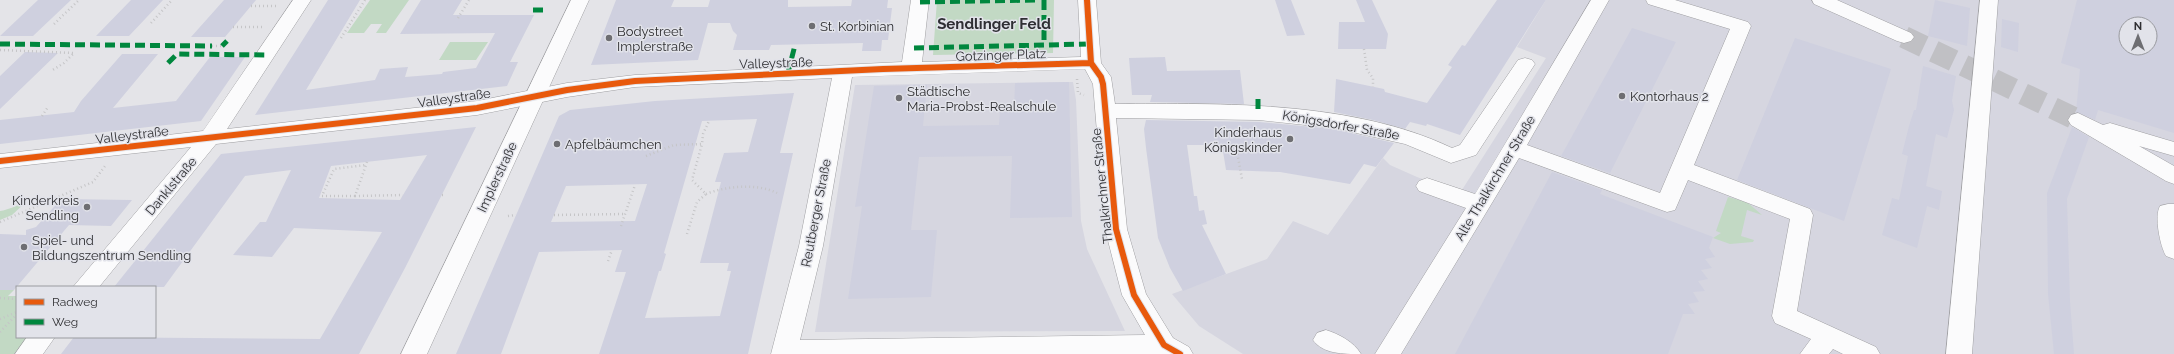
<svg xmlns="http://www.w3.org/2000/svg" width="2174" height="354" font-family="Raleway,sans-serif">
	<rect width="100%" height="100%" fill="#e4e4e8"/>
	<path fill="#d6d6e0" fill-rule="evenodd" d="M1546 0H2174V354H1243L1199 326 1172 294 1267 259 1293 221 1328 235 1383 158 1390 165 1417 177 1460 193 1546 58 1517 47ZM2126 24H2150V48H2126Z
		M1073 82 1076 100 1081 221 1087 249 1125 331 815 332 855 85Z"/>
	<path fill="#c2d9c4" d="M370 0H409L386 33H376L382 24H371L364 33H347Z
		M937 0H1054L1053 53 933 55Z
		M450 42H488L476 60H439Z
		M1728 197 1747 202 1762 215 1747 210 1741 236 1754 240 1753 242 1730 244 1713 238 1721 233 1716 231Z
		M25 203 12 215 0 220V211C9 210 16 205 25 203Z
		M0 290H14L8 296H17V337H29L14 354H0Z"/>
	<path fill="#cfd0df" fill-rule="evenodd" d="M38 0H71L33 36H0Z
		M131 0H163L129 36H96Z
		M224 0H256L225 37H191Z
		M328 0H360L306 90 375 80 380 69 408 67 405 77 442 74 443 72 476 68 495 33 400 34 421 0H462L453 15H534L510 62H518L507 86 255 115Z
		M616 0H674L671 7H708L710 0H788V7L851 6 852 0H888L887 8H892L888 40H882L881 51H862L863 43 771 45 769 50H733L737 35 733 31 730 23H708L698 60 591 65Z
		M1275 0H1291L1305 35 1287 36Z
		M1356 0H1372L1388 34 1386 49H1338L1339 22H1365Z
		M1497 0H1546L1460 135 1427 124 1426 126 1410 122 1405 129 1373 120 1334 112 1336 79 1384 89 1385 92 1427 103 1452 67 1448 65 1462 45 1465 46Z
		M1935 0 1970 8 1967 46 1928 36Z
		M2077 0H2174V133L2098 110 2095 120 2076 112 2080 69 2061 63ZM2126 24H2150V48H2126Z
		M2002 19 2019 23 2018 52 2001 47Z
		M1632 28 1676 42 1610 173 1561 156Z
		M1795 38 1891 69 1844 221 1737 180Z
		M25 52 58 53 0 109V76Z
		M122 54H158L113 108 176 101 210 57H245L201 121 0 144V120L74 112 81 101Z
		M1165 57 1167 71 1240 70 1244 104 1150 102 1152 95H1132L1129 58Z
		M1923 66 1956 76 1952 101 1954 110 1947 138 1936 134 1926 186 1942 191 1939 210 1927 206 1917 248 1882 235 1892 198 1899 200 1908 156 1902 154 1909 126 1914 110H1916Z
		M1069 82 1072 217 1010 218 1012 156 919 157 911 230H937L931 297 848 299 862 206 855 207 874 86 927 85 923 126 999 125 1000 110H1014L1015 83Z
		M794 93 780 153H793L748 354H599L626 272H615L622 250 539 252 501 354H456L559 116 570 110 655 101ZM757 119 748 152 724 153 715 182H721L700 263H729L727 271H731L720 316 645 318 659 271H661L666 254 664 253 702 121ZM647 184 635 221 551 222 566 186Z
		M1146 120 1259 122 1334 129 1394 143 1376 167 1364 164 1350 184 1280 172 1226 170 1222 145H1187L1194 196H1197L1199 211 1204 210 1207 224 1202 225 1226 274 1183 291 1170 268 1158 238 1146 148 1144 129Z
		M476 127 405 268 359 354H61L74 337 320 339 382 232 294 228 272 257 233 255 260 222H266L291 170 245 176 164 287H114L221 154ZM427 155 400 200 319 198 331 166Z
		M2072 127 2089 137 2067 199 2070 301 2074 354H2054L2048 294 2047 193Z
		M1552 172 1602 190 1600 194 1713 237 1709 248 1715 257 1705 259 1712 268 1701 270 1708 279 1698 281 1705 291 1693 292 1699 302 1688 304 1695 314H1683L1668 354H1455Z
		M61 199 132 200 111 226 69 225 14 290H0V234L26 235V230L36 227Z"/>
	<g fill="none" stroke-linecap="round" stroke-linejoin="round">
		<path stroke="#c0c0c4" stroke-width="22" stroke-dasharray="22 11" stroke-linecap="butt" d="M1904 37 2078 120"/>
		<defs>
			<path id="minor" d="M293 0H311L227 129 477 101 567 83 635 75 902 62 911 0H929L922 62 1081 57 1078 0H1096L1101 63 1111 77 1115 104C1222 103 1354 101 1452 148L1460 145 1518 60 1525 58 1532 60 1535 64 1476 155 1451 163 1405 144 1334 128 1259 120 1116 118 1127 229 1146 294 1173 338 1189 347 1193 354H771L799 246 832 78 635 87 567 97 477 115 216 144 99 287H73L191 147 0 168V154L203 131ZM1085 69 1093 84 1105 229 1122 295 1145 335 800 340 823 246 852 77Z
				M1591 0H1609L1527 145 1660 193 1730 29 1648 4 1646 0H1675L1748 22 1751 26 1694 165 1810 209 1813 215 1797 311 1876 347 1880 354H1843L1833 349 1829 354H1800L1811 339 1775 323 1772 316 1790 219 1688 180 1675 210 1667 212 1519 158 1401 354H1375L1466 208 1419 191 1416 186 1419 181 1427 178 1475 194Z
				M1812 0H1837L1911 33 1914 37 1911 41 1904 43 1897 41 1814 4Z
				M1980 0H1998L1972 354H1946Z
				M2078 113 2103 125 2110 123 2174 142V156L2139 146 2174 166V184L2166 181 2071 125 2068 120 2071 115Z
				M2168 204H2174V259L2166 256C2160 246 2154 216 2160 206Z
				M1326 330C1339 334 1354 342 1361 354 1343 354 1323 354 1313 340L1317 333Z
				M27 337H55L43 354H15Z"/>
			<path id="major" d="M571 0H589L427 354H401Z"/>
		</defs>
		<use href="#minor" stroke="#9f9fa2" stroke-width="1"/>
		<use href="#major" stroke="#9f9fa2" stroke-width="1"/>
		<path stroke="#c5c5c7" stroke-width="2.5" stroke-dasharray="1 3" stroke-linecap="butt" d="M251 6H276
			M458 18 469 0
			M151 23 172 0
			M54 24 79 0
			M233 27H263
			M341 38 365 0
			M212 46H222
			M1364 49 1367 70 1373 78V87
			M0 50 74 53 64 63 51 71
			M1077 79 1078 93 1084 95
			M42 116 48 107
			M1236 146 1242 179
			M646 156 674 145 702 144 703 134 709 121
			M367 162 355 196 403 195
			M706 194C726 186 757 183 777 193
			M442 195H446
			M355 196H322L334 169 366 165
			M554 215 625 214
			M508 216 516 215
			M0 222 93 182 105 166
			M621 226 635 185
			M687 234 697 202 706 194 692 180 702 144
			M608 261 612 250
			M0 298 17 299
			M0 319 17 312
			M0 332 17 314"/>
		<use href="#minor" fill="#fbfbfc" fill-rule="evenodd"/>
		<use href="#major" fill="#fbfbfc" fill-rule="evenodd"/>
		<path stroke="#00873e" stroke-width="5" stroke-dasharray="10 5" stroke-linecap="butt" d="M1044 0V45
			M920 2 1039 0
			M533 10H544
			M0 44 212 46
			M222 46 227 41
			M914 48 1090 44
			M168 63 177 54 266 55
			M788 73 795 45
			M1258 99V112"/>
		<defs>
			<path id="cycleway" d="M1087 0 1091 63 1101 77 1103 84 1116 229 1134 295 1164 345 1180 354
				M0 161 477 108 567 90 635 81 883 69 1091 63"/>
		</defs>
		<use href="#cycleway" stroke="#e2e3ea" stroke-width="8"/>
		<use href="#cycleway" stroke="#e8590c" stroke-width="6"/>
	</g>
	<g fill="#6e6e72" stroke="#e2e3ea" stroke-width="1.5">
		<circle cx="812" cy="26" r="4"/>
		<circle cx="609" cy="38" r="4"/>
		<circle cx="1622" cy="96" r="4"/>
		<circle cx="899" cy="98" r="4"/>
		<circle cx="1290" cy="139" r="4"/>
		<circle cx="557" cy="144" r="4"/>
		<circle cx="87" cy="207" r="4"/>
		<circle cx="24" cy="247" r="4"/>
	</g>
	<g text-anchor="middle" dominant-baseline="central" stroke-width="3" stroke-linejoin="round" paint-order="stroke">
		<g font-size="13" fill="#2f2f32" stroke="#e2e3ea" text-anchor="start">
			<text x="820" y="26">St. Korbinian</text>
			<text x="617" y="31">Bodystreet<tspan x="617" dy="15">Implerstraße</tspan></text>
			<text x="907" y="91">Städtische<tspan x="907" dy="15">Maria-Probst-Realschule</tspan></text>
			<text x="1630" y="96">Kontorhaus 2</text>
			<text x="1282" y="132" text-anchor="end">Kinderhaus<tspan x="1282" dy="15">Königskinder</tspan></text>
			<text x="565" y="144">Apfelbäumchen</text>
			<text x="79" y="200" text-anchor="end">Kinderkreis<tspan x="79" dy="15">Sendling</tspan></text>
			<text x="32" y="240">Spiel- und<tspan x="32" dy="15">Bildungszentrum Sendling</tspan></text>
		</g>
		<g font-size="13" fill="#2f2f32" stroke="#e2e3ea">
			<text transform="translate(1001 55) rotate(-2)">Gotzinger Platz</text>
			<text transform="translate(776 63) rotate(-2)">Valleystraße</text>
			<text transform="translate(454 98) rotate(-8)">Valleystraße</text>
			<text transform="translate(1341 125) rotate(10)">Königsdorfer Straße</text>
			<text transform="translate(132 135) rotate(-7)">Valleystraße</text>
			<text transform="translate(497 177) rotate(-65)">Implerstraße</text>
			<text transform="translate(1495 178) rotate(-59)">Alte Thalkirchner Straße</text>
			<text transform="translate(171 186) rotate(-50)">Danklstraße</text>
			<text transform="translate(1102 186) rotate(-96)">Thalkirchner Straße</text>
			<text transform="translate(816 213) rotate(-79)">Reutberger Straße</text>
		</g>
		<g font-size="15" font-weight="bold" fill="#2f2f34" stroke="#e2e3ea">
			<text x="994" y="24">Sendlinger Feld</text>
		</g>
	</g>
	<rect x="16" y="286" width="140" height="52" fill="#e2e3ea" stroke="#9a9ba0"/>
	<rect x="24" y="299" width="20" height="6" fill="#e8590c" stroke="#9a9ba0"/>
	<text x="52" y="306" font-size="12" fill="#2f2f32">Radweg</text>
	<rect x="24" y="319" width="20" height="6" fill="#00873e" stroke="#9a9ba0"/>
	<text x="52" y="326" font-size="12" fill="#2f2f32">Weg</text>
	<g transform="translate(2138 36)"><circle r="19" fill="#e2e3ea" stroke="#9a9ba0"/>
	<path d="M0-3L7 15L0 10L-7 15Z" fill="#6e6e72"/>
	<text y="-6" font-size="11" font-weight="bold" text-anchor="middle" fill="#2f2f32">N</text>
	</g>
</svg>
